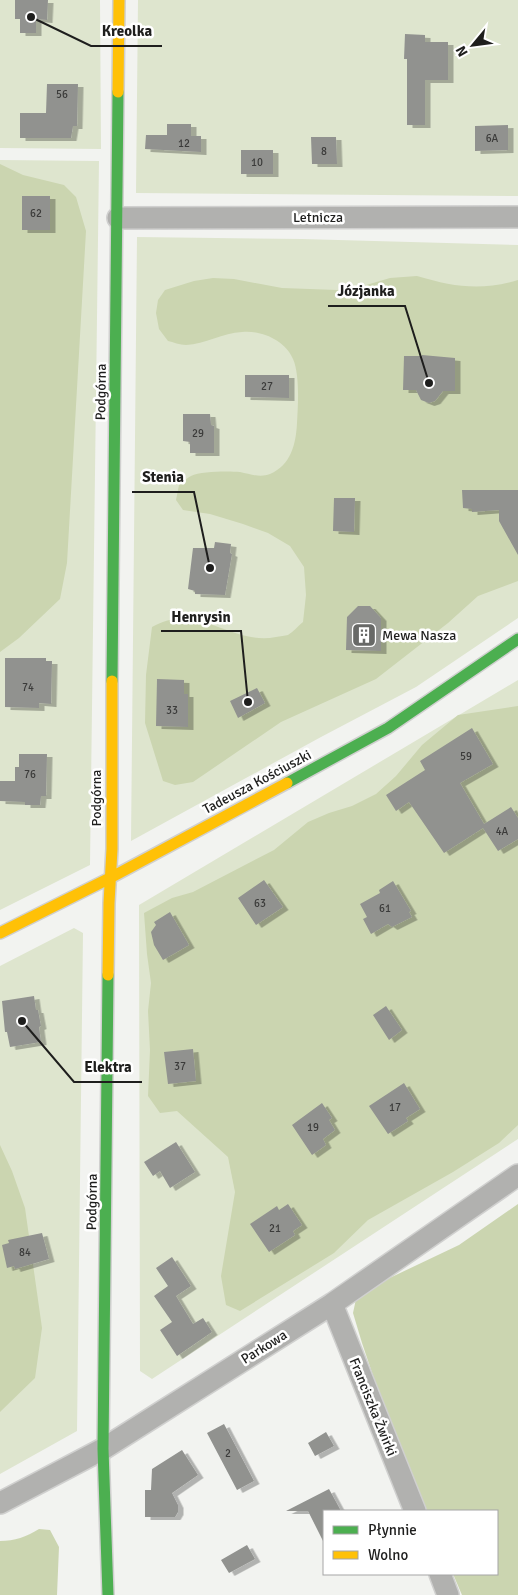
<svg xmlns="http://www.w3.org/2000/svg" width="518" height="1595" font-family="Signika,sans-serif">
	<defs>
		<filter id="shadow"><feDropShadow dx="5.5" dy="3" stdDeviation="0" flood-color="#0004"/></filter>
	</defs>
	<rect width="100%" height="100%" fill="#f2f3f0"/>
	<path fill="#dee5ce" d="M0 0H100L101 149 0 148Z
		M138 0H518V196L136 193Z
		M0 160 99 161 90 865 0 910Z
		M137 237 302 239 518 245V618L416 687 321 737 131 841Z
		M518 680V1139L152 1379 140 1371 139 905Z
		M74 928 83 933 77 1431 0 1474V966Z"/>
	<path fill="#cbd5b0" d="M0 164 23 175 64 185 76 197 86 231 67 563 60 599 19 638 0 652Z
		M417 276C454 287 481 291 518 280V581L478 596 448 623 376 679 281 722 193 782 175 785 163 781 145 723 146 675 152 627C198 601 231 646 276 637 280 636 285 636 288 635 293 632 298 626 303 622L306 595 304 567 290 546 268 533 243 524 210 514 183 510 176 500 179 485C183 482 187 478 191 476 201 471 229 471 240 472 250 474 260 478 270 474 291 465 296 444 297 423 298 405 300 375 293 359 285 340 261 330 242 332 223 333 205 344 186 345 180 345 173 342 168 341L159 329 156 313 158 300 165 290 194 281 213 278 234 279 282 288 337 290 363 286 390 278Z
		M518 706V1125L499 1143 453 1172 368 1220 334 1253 240 1311 226 1305 221 1276 235 1192 228 1157 177 1111 160 1113 148 1096 150 1050 148 1011 151 983 147 954 144 913 172 898 193 892 274 850 308 822 329 813 352 806 376 794 396 776 422 745 458 715Z
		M0 1145 12 1171 25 1208 42 1328 35 1378 0 1412Z
		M518 1204V1595H462L453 1574H497V1511H426L388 1420 362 1343 353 1313 356 1299 377 1284 459 1245Z
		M39 1529 50 1530 59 1547 57 1595H0V1541C15 1541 26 1537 39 1529Z"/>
	<path fill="#91928f" filter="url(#shadow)" d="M15 0H48L47 20 36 19V33H20V19H15Z
		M405 34 425 35V42H448V80H425V125H407V59H404Z
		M47 84H78L77 126H73L71 138H20V113H46Z
		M167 124H191V136H201V152L145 149 146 135H167Z
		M508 125V150L475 151V126Z
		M311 137H336L337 164H312Z
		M241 150H273V174H241Z
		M22 196H50V230H22Z
		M422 355 455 358V391H443L435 401 429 403 421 400 416 390H403L404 356H422Z
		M245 375H289V398L245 397Z
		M183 414H210L211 425 214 426V453H190V442L183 441Z
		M462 490H518V555L499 521V510L472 512V509L463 508Z
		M334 498H355L354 532 333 531Z
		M215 542 231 544 230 553 232 554 225 595 195 594V591L188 589 193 548H214Z
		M358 606H370L381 618V651L346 650 347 617Z
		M5 658H46V661H52L51 704 39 703V708L5 707Z
		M157 679 184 680V694H188V727L156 726Z
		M257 688 265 703 238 718 230 701Z
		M472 728 493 764 460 783 484 824 511 807 518 818V839L498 851 483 828 444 853 409 802 396 811 386 795 425 770 420 761Z
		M19 754H47L46 796H41L40 805H25V802L0 801V781H15V767H19Z
		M264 880 283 907 256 925 238 898Z
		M393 881 411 911 409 912 412 917 392 927 388 924 371 934 363 919 367 917 360 904 380 893 379 890Z
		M170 912 189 945 163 960 154 945 151 932 156 925 154 922Z
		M34 996 36 1010H38L41 1026 39 1027 41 1042 10 1047 7 1032H5L2 1001Z
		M386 1006 402 1030 389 1040 373 1015Z
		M193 1049 196 1081 168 1084 164 1052Z
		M404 1083 420 1109 406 1118 408 1121 388 1134 369 1106Z
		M322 1103 332 1118 329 1120 335 1130 323 1139 326 1145 312 1155 292 1125Z
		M176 1142 195 1172 170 1188 160 1171 153 1176 144 1162Z
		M288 1204 302 1225 293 1231 295 1235 269 1252 250 1224 277 1206 279 1210Z
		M42 1233 49 1259 15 1269 14 1266 7 1268 2 1245 9 1243 8 1240Z
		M172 1257 191 1286 176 1296 193 1324 203 1318 212 1332 177 1356 160 1330 172 1322 154 1296 168 1286 156 1268Z
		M224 1424 254 1481 237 1490 207 1433Z
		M326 1432 334 1446 315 1456 308 1443Z
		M182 1450 198 1475 172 1493 178 1505V1512L175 1517H145V1490H151L152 1469Z
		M329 1489 341 1511H324V1543L308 1511H286Z
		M247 1545 255 1559 229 1573 221 1560Z"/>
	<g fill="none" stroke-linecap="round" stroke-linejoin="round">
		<defs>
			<path id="street" d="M118 218 518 217
				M332 1304 415 1511
				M0 1503 103 1449 332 1304 518 1175
				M440 1574 448 1595"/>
			<path id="fast" d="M112 681 118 92
				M287 783 388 728 518 639
				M108 1595 103 1449 108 975"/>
			<path id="slow" d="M118 92 119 0
				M0 933 110 878 287 783
				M108 975 109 903 112 849V681"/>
		</defs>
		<use href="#street" stroke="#d0d0cf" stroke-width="24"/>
		<use href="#fast" stroke="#d0d0cf" stroke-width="14"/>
		<use href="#slow" stroke="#d0d0cf" stroke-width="14"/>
		<use href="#street" stroke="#b1b1af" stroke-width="21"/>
		<use href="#fast" stroke="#4caf50" stroke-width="11"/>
		<use href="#slow" stroke="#ffc107" stroke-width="11"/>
	</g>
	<defs>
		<symbol id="building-square" viewBox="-11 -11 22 22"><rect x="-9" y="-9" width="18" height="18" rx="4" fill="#686967" stroke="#fff"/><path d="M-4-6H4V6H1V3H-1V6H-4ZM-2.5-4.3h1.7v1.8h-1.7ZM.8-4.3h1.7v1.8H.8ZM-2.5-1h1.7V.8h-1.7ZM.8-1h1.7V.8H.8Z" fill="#fff"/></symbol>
	</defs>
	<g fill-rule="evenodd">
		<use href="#building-square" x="350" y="621" width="28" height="28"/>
	</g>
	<g text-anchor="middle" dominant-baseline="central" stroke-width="5" stroke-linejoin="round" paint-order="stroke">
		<g font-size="11" fill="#3b3b3a">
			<text x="62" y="94">56</text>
			<text x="492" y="138">6A</text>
			<text x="184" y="143">12</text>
			<text x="324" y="151">8</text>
			<text x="257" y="162">10</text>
			<text x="36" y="213">62</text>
			<text x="267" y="386">27</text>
			<text x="198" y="433">29</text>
			<text x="28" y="687">74</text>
			<text x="172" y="710">33</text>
			<text x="466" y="756">59</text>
			<text x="30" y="774">76</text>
			<text x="502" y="831">4A</text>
			<text x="260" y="903">63</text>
			<text x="385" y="908">61</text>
			<text x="180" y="1066">37</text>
			<text x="395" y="1107">17</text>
			<text x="313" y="1127">19</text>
			<text x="275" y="1228">21</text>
			<text x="25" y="1252">84</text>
			<text x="228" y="1453">2</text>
		</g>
		<g font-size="14" fill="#1e1e1d" stroke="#fff">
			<text x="318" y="217">Letnicza</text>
			<text transform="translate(101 392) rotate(-89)">Podgórna</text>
			<text transform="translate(257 782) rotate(-28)">Tadeusza Kościuszki</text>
			<text transform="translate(96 798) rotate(-90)">Podgórna</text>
			<text transform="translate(92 1202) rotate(-89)">Podgórna</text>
			<text transform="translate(264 1347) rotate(-32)">Parkowa</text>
			<text transform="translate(373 1407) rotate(68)">Franciszka Żwirki</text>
		</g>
		<g font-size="14" fill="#1e1e1d" stroke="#fff" text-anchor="start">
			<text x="382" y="635">Mewa Nasza</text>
		</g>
	</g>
	<path fill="none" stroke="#1e1e1d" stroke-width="2" d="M31 17L91 46H162M429 383L405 306H328M210 568L194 492H132M248 702L241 631H161M22 1021L74 1082H142"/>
	<g fill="#1e1e1d" stroke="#fff" stroke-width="2">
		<circle cx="31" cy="17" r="5"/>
		<circle cx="429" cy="383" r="5"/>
		<circle cx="210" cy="568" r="5"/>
		<circle cx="248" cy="702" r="5"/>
		<circle cx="22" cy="1021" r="5"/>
	</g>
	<g font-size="15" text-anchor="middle" font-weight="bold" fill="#1e1e1d" stroke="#fff" stroke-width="5" stroke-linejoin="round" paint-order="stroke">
		<text x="127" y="36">Kreolka</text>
		<text x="366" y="296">Józjanka</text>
		<text x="163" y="482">Stenia</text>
		<text x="201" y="622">Henrysin</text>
		<text x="108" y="1072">Elektra</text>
	</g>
	<rect x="323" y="1510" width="175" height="65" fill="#ffffff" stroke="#a5a5a5"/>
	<rect x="333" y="1526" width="25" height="8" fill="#4caf50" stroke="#a5a5a5"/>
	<text x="368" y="1535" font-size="15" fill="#1e1e1d">Płynnie</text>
	<rect x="333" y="1551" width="25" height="8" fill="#ffc107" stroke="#a5a5a5"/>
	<text x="368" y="1560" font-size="15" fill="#1e1e1d">Wolno</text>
	<g transform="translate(473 45) rotate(241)" stroke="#ffffff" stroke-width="4" paint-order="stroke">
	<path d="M0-4L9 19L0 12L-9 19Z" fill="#1e1e1d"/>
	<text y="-8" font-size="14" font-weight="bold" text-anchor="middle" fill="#1e1e1d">N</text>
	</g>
</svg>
